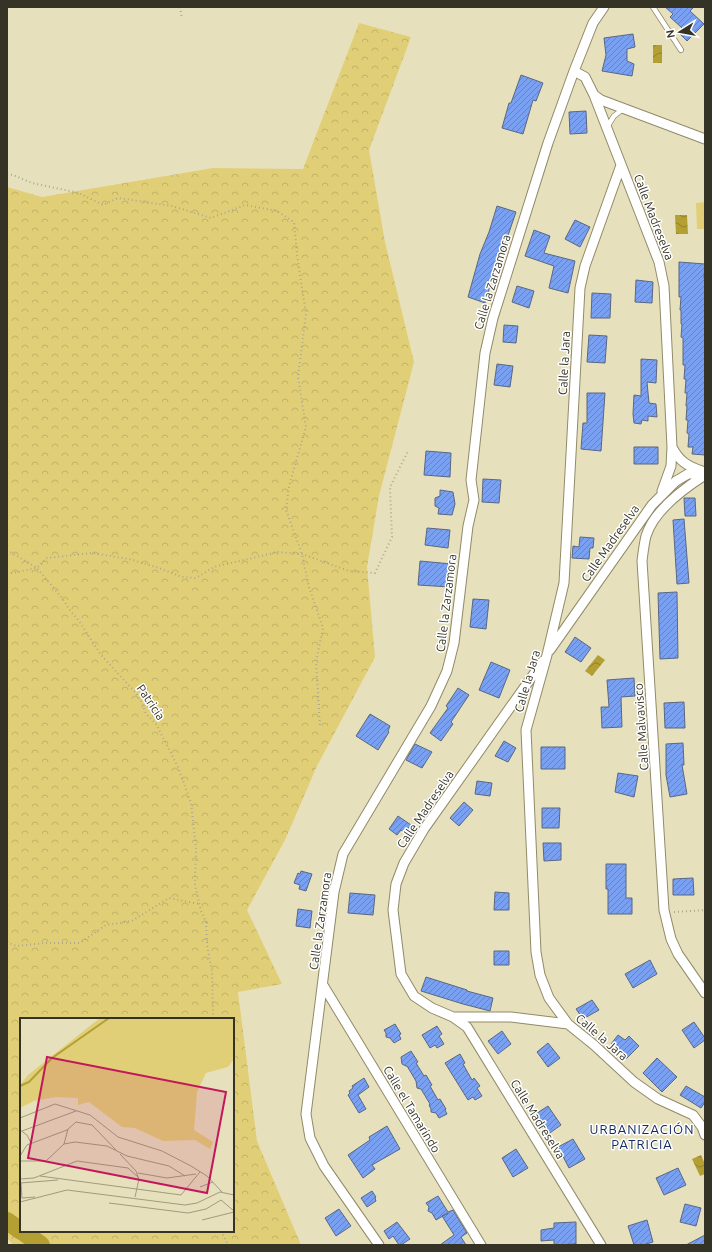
<svg xmlns="http://www.w3.org/2000/svg" width="712" height="1252" font-family="Ubuntu,sans-serif">
	<defs>
		<pattern id="forest-crowns" width="20" height="18" patternUnits="userSpaceOnUse"><rect width="20" height="18" fill="#e1cf77"/><path d="M2 6a3 3 0 1 1 6 0M12 15a3 3 0 1 1 6 0" fill="none" stroke="#c2b267"/></pattern>
		<pattern id="water-waves" width="16" height="10" patternUnits="userSpaceOnUse"><rect width="16" height="10" fill="#b49f32"/><path d="M0 5q4-4 8 0t8 0" fill="none" stroke="#93822a"/></pattern>
		<pattern id="building-hatch" width="6" height="6" patternUnits="userSpaceOnUse"><rect width="6" height="6" fill="#79a0f1"/><path d="M-1 1l2-2M0 6l6-6M5 7l2-2" fill="none" stroke="#6483c3"/></pattern>
	</defs>
	<rect width="100%" height="100%" fill="#e7e0bc"/>
	<path fill="#e1cf77" d="M705 202V229H697L696 203Z"/>
	<path fill="url(#forest-crowns)" fill-rule="evenodd" d="M359 23 411 37 369 150 385 242 414 362 379 496 367 567 375 657 317 766 285 840 247 910 282 984 238 992 257 1141 301 1245H13L7 1238V187L42 197 213 168 303 169ZM21 1019H233V1231H21Z"/>
	<path fill="url(#water-waves)" d="M653 45H662V63H653Z
		M675 215H687L688 234H676Z
		M598 655 605 660 592 676 585 671Z
		M701 1155 705 1164V1174L700 1176 692 1159Z"/>
	<g fill="none" stroke-linecap="round" stroke-linejoin="round">
		<path stroke="#b49f32" stroke-width="18" d="M7 1221 21 1231
			M22 1231 41 1245"/>
	</g>
	<path fill="url(#building-hatch)" stroke="#596783" d="M665 7H694L690 11 704 24 687 41 678 32 682 28 670 17 673 14Z
		M633 34 635 47 627 49V61L634 64 632 76 602 71 606 55 604 38Z
		M521 75 543 83 536 101 533 100 523 134 502 128 509 103H511Z
		M586 111 587 133 570 134 569 112Z
		M497 206 516 212 502 253 500 252 485 303 468 297 480 254 489 232Z
		M575 220 590 227 580 247 565 239Z
		M534 230 550 236 544 253 575 261 568 293 549 288 554 266 525 256Z
		M679 262 705 264 704 278H705V455L692 454 693 447H688L689 434 687 433 688 420H686L687 406H686L687 393H685L686 379H684L685 365H683V338L681 337 682 324H681V310H680L681 297H679Z
		M636 280 653 282 652 303 635 302Z
		M517 286 534 291 529 308 512 302Z
		M592 293 611 294 610 318H591Z
		M504 325 518 326 516 343 503 342Z
		M589 335 607 336 605 363 587 362Z
		M641 359 657 360 656 383 647 382 649 403 656 404 657 417 648 416V421L642 420 641 424 634 423 633 414 634 395 641 396Z
		M497 364 513 366 510 387 494 385Z
		M587 393H605L601 451 581 449 583 423H587Z
		M634 447H658V464H634Z
		M426 451 451 453 450 477 424 475Z
		M483 479 501 480 499 503 482 502Z
		M440 490 453 492 455 504 452 515 438 514 439 508 435 506V498L440 496Z
		M684 498H695L696 516H685Z
		M684 519 689 583 677 584 673 520Z
		M427 528 450 530 448 548 425 545Z
		M580 537 594 538 593 548H590L589 559 572 558 573 546 579 547Z
		M420 561 452 564 450 587 418 585Z
		M677 592 678 658 660 659 658 593Z
		M473 599 489 600 486 629 470 627Z
		M575 637 591 648 581 662 565 652Z
		M491 662 510 670 499 698 479 690Z
		M634 678 635 696 621 697 622 727 602 728 601 707H609L607 680Z
		M458 688 469 695 451 722 453 724 441 741 430 733 448 708 446 706Z
		M684 702 685 728H665L664 703Z
		M370 714 390 726 388 731 389 732 378 750 356 736Z
		M504 741 516 748 508 762 495 756Z
		M683 743 684 765H682L687 794 670 797 666 775V744Z
		M415 744 432 752 422 768 406 760Z
		M541 747H565V769H541Z
		M618 773 638 776 634 797 615 792Z
		M477 781 492 783 490 796 475 794Z
		M464 802 473 810 459 826 450 818Z
		M542 808H560L559 828H542Z
		M398 816 411 825 405 833 401 830 397 835 389 829Z
		M543 843H561V860L544 861Z
		M606 864H626V898H632V914H608V889H606Z
		M301 871 312 874 306 891 299 889 300 885 294 883 298 873 300 874Z
		M693 878 694 895H673V879Z
		M495 892 509 893V910H494Z
		M350 893 375 895 373 915 348 913Z
		M298 909 312 911 310 928 296 926Z
		M494 951H509V965H494Z
		M650 960 657 974 633 988 625 974Z
		M426 977 467 990V991L493 998 490 1011 463 1004 421 991Z
		M592 1000 599 1010 583 1019 576 1009Z
		M694 1022 705 1038V1040L694 1048 682 1030Z
		M395 1024 401 1034 399 1035 401 1039 394 1043 390 1038 386 1037V1033L384 1030Z
		M437 1026 442 1034 439 1036 444 1044 437 1048 435 1045 430 1048 422 1035Z
		M502 1031 511 1044 498 1054 488 1041Z
		M618 1035 625 1040 629 1036 639 1046 626 1059 611 1044Z
		M548 1043 560 1058 548 1067 537 1052Z
		M411 1051 418 1062 416 1063 424 1076 426 1075 432 1085 430 1086 438 1100 440 1099 446 1109 445 1110 447 1114 439 1118 436 1113 431 1112V1109L429 1105 430 1104 421 1089 417 1088 416 1081 407 1066H406L402 1064 401 1057Z
		M460 1054 465 1063 463 1064 472 1080 474 1078 480 1086 477 1088 482 1096 475 1100 473 1097 468 1100 445 1063Z
		M657 1058 677 1077 662 1092 643 1073Z
		M364 1078 369 1087 358 1095 366 1109 359 1113 348 1095 350 1093 349 1091 353 1088 352 1086Z
		M686 1086 705 1097V1102L701 1108 680 1095Z
		M548 1106 561 1125 547 1135 534 1115Z
		M387 1126 400 1149 372 1165 375 1169 363 1178 348 1155 370 1140 369 1137Z
		M573 1139 585 1159 569 1168 558 1147Z
		M516 1149 528 1168 513 1177 502 1158Z
		M678 1168 686 1185 664 1195 656 1178Z
		M372 1191 376 1197 375 1198 376 1201 367 1207 361 1198Z
		M438 1196 448 1212 453 1210 467 1233 461 1237 466 1245H440L454 1235 442 1216 448 1213 436 1220 432 1213 428 1211 429 1207 426 1203Z
		M685 1204 701 1208 696 1226 680 1222Z
		M339 1209 351 1226 336 1236 325 1218Z
		M647 1220 653 1242 643 1245H634L628 1226Z
		M397 1222 410 1239 401 1245H399L393 1236 389 1239 384 1231Z
		M576 1222V1244L554 1245V1240L541 1241V1230L554 1228V1223Z
		M705 1235V1245H686Z"/>
	<g fill="none" stroke-linecap="round" stroke-linejoin="round">
		<defs>
			<path id="service" d="M653 7 681 50
				M607 127 614 116 623 109"/>
			<path id="minor" d="M574 71 585 77 594 95 601 100 705 139
				M594 95 659 262 664 286 672 447 671 466 662 491
				M621 165 585 266 580 288 564 583 547 655 526 730 536 952 540 975 549 998 568 1024 594 1045 634 1082 658 1099 693 1115 702 1127 705 1135
				M672 447C679 461 687 466 702 471
				M705 475C683 489 654 510 646 536 644 544 643 553 642 561L664 910 671 939 678 954 705 993
				M550 650 652 505 676 481 688 474 705 473
				M543 661 424 829 404 863 396 884 393 910 401 974 414 996 432 1008 453 1017 467 1027 601 1245
				M323 985 481 1245
				M453 1017H511L568 1024
				M379 1245 324 1166 310 1138 306 1114 334 892 343 854 431 706 447 671 454 643 468 526 474 500 471 480 485 353 493 318 548 143 574 71 593 23 604 7"/>
		</defs>
		<use href="#service" stroke="#918a69" stroke-width="6"/>
		<use href="#minor" stroke="#918a69" stroke-width="11"/>
		<path stroke="#ada88b" stroke-width="2" stroke-dasharray="1 3" stroke-linecap="butt" d="M180 7 182 19
			M7 174 13 175 32 183 79 193 103 205 118 198 172 206 211 218 245 205 277 211 294 222 297 255 306 314 298 377 306 427 289 486 286 510 302 554 309 587 323 628 316 662 320 726
			M7 550 37 568 62 598 69 609 79 621 101 655 135 692 141 701 146 714 156 724 178 767 191 803 196 848 195 885 201 911 206 922 207 945 212 972 213 1019
			M7 574 37 568 47 558 92 553 129 559 159 568 182 577 196 578 214 567 278 552 302 554 349 571 375 573 392 537 390 487 408 451
			M674 912 705 910
			M7 942 16 946 46 943H80L106 925 132 921 169 898 199 904
			M221 1231 228 1245"/>
		<use href="#service" stroke="#fff" stroke-width="4.5"/>
		<use href="#minor" stroke="#fff" stroke-width="9"/>
	</g>
	<g text-anchor="middle" dominant-baseline="central" stroke-width="3" stroke-linejoin="round" paint-order="stroke">
		<g font-size="12" fill="#353325" stroke="#fff">
			<text transform="translate(654 217) rotate(69)">Calle Madreselva</text>
			<text transform="translate(492 282) rotate(-73)">Calle la Zarzamora</text>
			<text transform="translate(564 363) rotate(-87)">Calle la Jara</text>
			<text transform="translate(610 543) rotate(-55)">Calle Madreselva</text>
			<text transform="translate(446 603) rotate(-83)">Calle la Zarzamora</text>
			<text transform="translate(527 681) rotate(-74)">Calle la Jara</text>
			<text transform="translate(151 702) rotate(56)">Patricia</text>
			<text transform="translate(641 727) rotate(-94)">Calle Malvavisco</text>
			<text transform="translate(425 809) rotate(-56)">Calle Madreselva</text>
			<text transform="translate(320 921) rotate(-82)">Calle la Zarzamora</text>
			<text transform="translate(602 1037) rotate(41)">Calle la Jara</text>
			<text transform="translate(412 1109) rotate(59)">Calle el Tamarindo</text>
			<text transform="translate(538 1119) rotate(58)">Calle Madreselva</text>
		</g>
		<g font-size="13" letter-spacing="1" fill="#142c62" stroke="#fff">
			<text x="642" y="1129">URBANIZACIÓN<tspan x="642" dy="15">PATRICIA</tspan></text>
		</g>
	</g>
	<g transform="translate(20 1018)">
		<rect width="214" height="214" fill="#e7e0bc"/>
		<path d="M80 0H214V41L208 49 186 55 177 74 174 112 193 124 190 131 175 122 143 123 115 110 102 109 69 84 58 87V80L36 79 14 83 0 90V67L8 57Z" fill="#e1cf77"/>
		<path fill="none" stroke="#b49f32" stroke-width="2" d="M0 68 9 64 32 40 89 0"/>
		<path fill="none" stroke="#a09b80" stroke-width="1" d="M0 100 35 86 70 97 98 119 142 133 171 148 187 158 202 174M0 112 7 117 11 125M2 113 56 93M44 126 48 111M100 136 116 153 119 162M0 138 7 127 47 112 56 104 72 107 96 132M0 143H26L44 126 55 124 87 128 107 138 149 148 165 158M118 155 147 160 176 156M20 158 161 177 180 154M0 161 14 160 57 143 108 150 119 160M0 165 38 162M1 165 2 180 15 179M180 169 193 164M115 179 119 161M0 184 47 172 165 187 177 185 200 174 214 177M89 185 168 195 186 191 201 182 214 193M182 202 214 194"/>
		<path fill="#c2185b" fill-opacity="0.15" stroke="#c2185b" stroke-width="2" d="M27 39 206 74 187 175 8 140Z"/>
		<rect width="214" height="214" fill="none" stroke="#353325" stroke-width="2"/>
	</g>
	<rect width="712" height="1252" fill="none" stroke="#353325" stroke-width="16"/>
	<g transform="translate(680 32) rotate(259)" stroke="#ffffff" stroke-width="3" paint-order="stroke">
	<path d="M0-3L7 15L0 10L-7 15Z" fill="#353325"/>
	<text y="-6" font-size="11" font-weight="bold" text-anchor="middle" fill="#353325">N</text>
	</g>
</svg>
